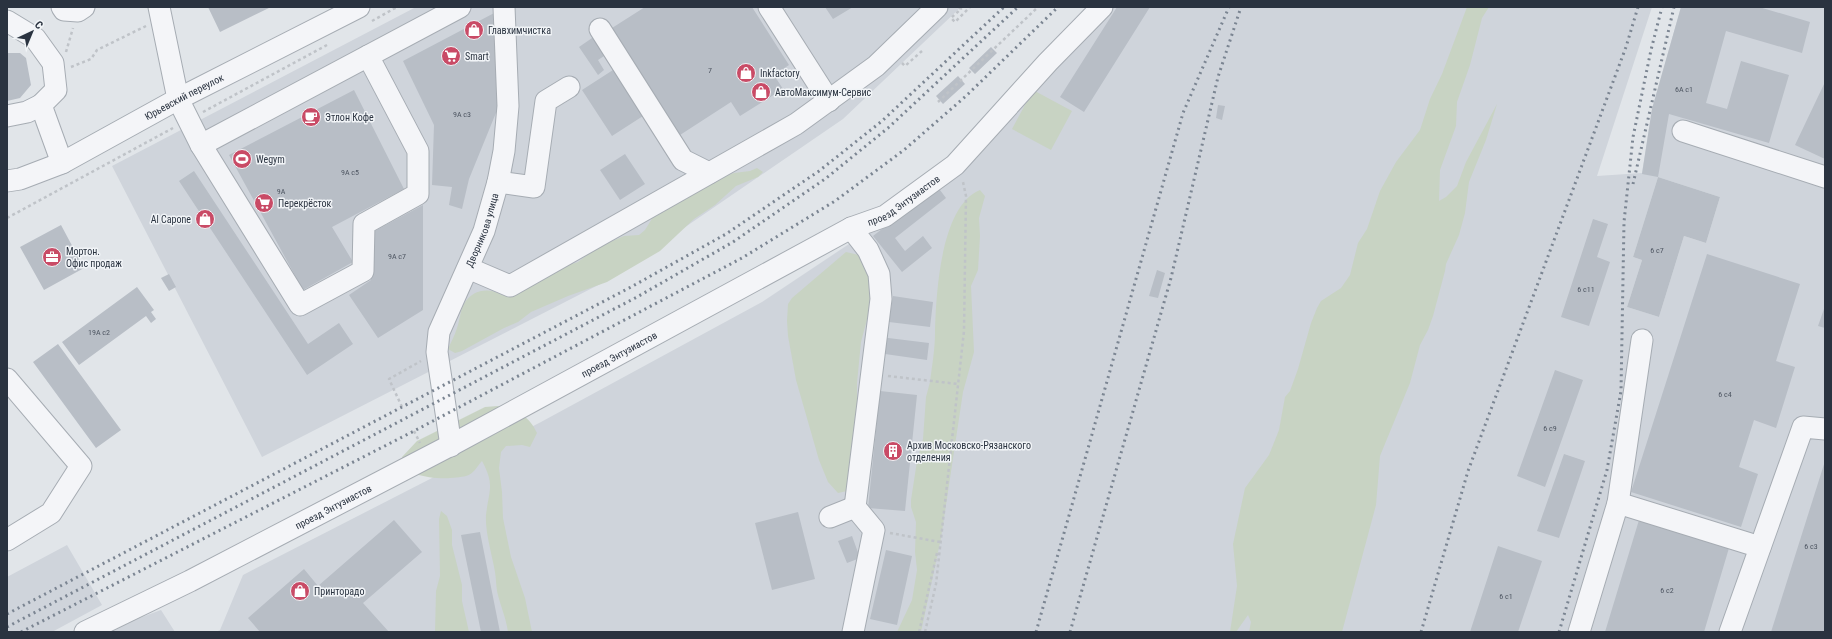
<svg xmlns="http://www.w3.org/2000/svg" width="1832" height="639" font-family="'Roboto Condensed',sans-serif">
	<rect width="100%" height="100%" fill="#e1e5e9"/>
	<path fill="#cfd4db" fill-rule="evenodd" d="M416 7H961L843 119 608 280 262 457 112 166Z
		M1104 7H1652L1597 176 1642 173 1652 109 1681 7H1825V632H216L220 630 243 575 541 422 762 302 885 220ZM1658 177 1720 197 1706 243 1684 236 1659 317 1627 307 1642 260 1633 257Z
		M67 545 102 605 52 632H7V577Z
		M161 610 175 632H102L104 631Z"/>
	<path fill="#c8d3c3" d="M1467 7H1489L1482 18 1470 65 1457 102 1456 126 1440 170 1439 201 1446 197 1457 186 1466 162 1497 104 1486 140 1469 182 1465 213 1459 235 1446 264 1445 271 1433 316 1428 330 1420 345 1410 383 1380 456 1376 505 1342 632H1249L1251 622 1248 615 1236 632H1230L1237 586 1233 544 1245 488 1269 455 1279 430 1285 397 1290 391 1298 369 1311 323 1317 308 1321 301 1341 288 1350 275 1358 243 1367 229 1380 191 1396 162 1420 130 1430 99 1442 74Z
		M1033 90 1072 111 1051 150 1012 129Z
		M757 168 763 172 758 177 736 186 715 205 694 219 660 251 607 282 568 296 531 312 518 322 504 328 462 351 455 353 448 349C451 342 455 335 457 328 460 320 460 311 464 304 472 289 490 287 502 295L518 291 556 269 578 262 596 248 624 236 639 235 645 230 653 217 675 205 698 186 734 173 750 171Z
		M980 190 985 196 979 218 980 236 978 270 971 286 974 352 963 392 941 538 921 632H897L912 600 917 570 915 552 916 522 911 507V500L917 461 923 439 926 397 930 382C932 366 935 349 935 333 936 296 940 206 980 190Z
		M846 252 863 256 876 286 861 342 857 383V410L847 491 838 493 828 482 819 460 796 380 788 336 787 321 788 304 792 298Z
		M498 406C516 412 528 413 537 433L530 447 522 445 506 446 501 452 499 468 502 492 503 518 511 557 525 598 532 632H508C506 617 500 605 497 591 496 585 496 578 495 572 492 554 485 533 486 515 489 490 495 485 482 461 477 466 474 474 466 476 450 480 402 481 402 457L417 441 485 407Z
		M441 511 447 516 452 530V545L462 585V601L469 632H435L436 591 440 576 439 519Z"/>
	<path fill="#b8bec6" d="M208 7H271L220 32Z
		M645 7H752L789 65 774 75 783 89 740 116 731 102 680 135 612 28Z
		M825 7H853L833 19Z
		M1117 7H1150L1084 112 1060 97Z
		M1681 7H1759L1810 22 1802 53 1726 31 1706 103 1727 109 1741 61 1789 75 1769 143 1669 114 1658 177 1642 174 1652 109Z
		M498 11 500 103 469 179 462 209 449 205 452 187 432 185 434 125 403 61Z
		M595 36 607 54 598 60 604 70 598 75 579 47Z
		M991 47 997 53 975 74 969 68Z
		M7 53H20L26 58 31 85 20 98 7 101Z
		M613 70 643 116 612 136 582 90Z
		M958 76 965 84 943 104 936 96Z
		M1825 82V159L1795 145Z
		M354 90 404 189 332 227 353 262 303 290 229 155Z
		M1218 105 1225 106 1222 120 1216 118Z
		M625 154 645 184 620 200 600 170Z
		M194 171 308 344 339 323 353 344 307 375 179 181Z
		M1658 177 1720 197 1706 243 1684 236 1659 317 1627 307 1642 260 1633 257Z
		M937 186 946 198 895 238 905 251 923 236 932 248 902 272 873 236Z
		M423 205V310L378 338 349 295 371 280V233Z
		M1593 219 1608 224 1597 257 1610 262 1589 326 1561 317Z
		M61 225 84 268 44 290 20 247Z
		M1707 254 1800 284 1776 361 1795 367 1776 428 1754 420 1739 467 1758 474 1741 527 1631 492Z
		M1157 270 1165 273 1158 298 1149 296Z
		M169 274 176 287 169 291 161 278Z
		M137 287 154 310 151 312 156 319 151 323 146 316 79 365 62 342Z
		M893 296 933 302 930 327 889 322Z
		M1825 306V328L1818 326Z
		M880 337 929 343 927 360 878 353Z
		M58 344 121 430 96 448 33 362Z
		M1555 370 1583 380 1545 487 1517 476Z
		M880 391 917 395 905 511 868 508Z
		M1564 454 1585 461 1559 538 1537 531Z
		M1825 461V632H1771Z
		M798 512 815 579 772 590 755 523Z
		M394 520 422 552 363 603 389 632H260L248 618 304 569 318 586Z
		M1639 520 1729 548 1704 632H1605Z
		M480 532 500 632H481L461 535Z
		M852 536 860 558 847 563 838 541Z
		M1498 546 1542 561 1518 632H1470Z
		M886 550 912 556 897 625 870 619Z"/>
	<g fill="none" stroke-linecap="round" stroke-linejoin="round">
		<defs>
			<g id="minor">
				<path d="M62 7 64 10 78 11 84 7"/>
				<path d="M159 7 178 99 201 145 300 305 363 271 364 224 418 194V151L368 56"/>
				<path d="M769 7 829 101"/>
				<path d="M7 21 35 38 53 63 56 90 41 105 62 163"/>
				<path d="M600 29 683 160 709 173"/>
				<path d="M7 116 27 112 41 105"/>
				<path d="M1683 131 1825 177"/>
				<path d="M201 145 460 7"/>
				<path id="s1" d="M7 181 20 179 62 163 178 99 359 7"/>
				<path d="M498 182 534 187 546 101 569 87"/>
				<path d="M851 228 868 250 879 274 881 299 855 507 874 530 853 632"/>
				<path d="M468 268 510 286 796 124 876 66 937 7"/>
				<path d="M7 379 81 466 51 513 7 540"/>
				<path id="s2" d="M451 446 437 352 439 332 484 231 498 182 504 151 508 106 504 7"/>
				<path d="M1618 503 1760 547"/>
				<path d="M830 517 855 507"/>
				<path id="s3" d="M85 632 190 581 457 442 851 228 885 216 955 165 1048 62 1102 7"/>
				<path d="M1579 632 1618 503 1642 340"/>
				<path d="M1730 632 1803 427 1825 429"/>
			</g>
		</defs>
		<use href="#minor" stroke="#a6acb3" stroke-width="23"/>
		<path stroke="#bfc3c8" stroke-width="2.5" stroke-dasharray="3 3" stroke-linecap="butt" d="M959 7 961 9 951 18 955 22 970 7
			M372 21 397 7
			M66 52 73 28
			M902 63 905 66 922 51
			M71 67 91 59 97 50 146 26
			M938 102 1038 7
			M203 112 327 45
			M7 218 173 128
			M888 376 958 384
			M402 407 389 379 421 361
			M414 431 420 443
			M890 533 940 542
			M919 632 937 553
			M925 632 936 584 964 331 966 196 963 182"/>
		<use href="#minor" stroke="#f4f5f8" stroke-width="21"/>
		<path stroke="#7b8592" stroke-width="3" stroke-dasharray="2 4" stroke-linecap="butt" d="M1633 184 1674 7
			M7 614 631 287 726 234 819 171 882 121 1004 7
			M7 627 637 297 733 242 825 179 888 128 1018 7
			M21 632 414 431 742 258 835 201 904 150 966 96 1058 7
			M1036 632 1183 113 1229 7
			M1070 632 1171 278 1218 77 1241 7
			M1421 632 1468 471 1626 47 1638 7
			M1559 632 1607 470 1621 391 1624 222 1633 137 1651 50 1662 7"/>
	</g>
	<defs>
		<symbol id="shop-disc" viewBox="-11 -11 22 22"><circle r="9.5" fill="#c94b66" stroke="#f1f4f7"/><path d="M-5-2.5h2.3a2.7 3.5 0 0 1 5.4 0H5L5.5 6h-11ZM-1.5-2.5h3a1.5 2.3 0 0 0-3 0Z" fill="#fff"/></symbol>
		<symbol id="supermarket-disc" viewBox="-11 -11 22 22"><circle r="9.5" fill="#c94b66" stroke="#f1f4f7"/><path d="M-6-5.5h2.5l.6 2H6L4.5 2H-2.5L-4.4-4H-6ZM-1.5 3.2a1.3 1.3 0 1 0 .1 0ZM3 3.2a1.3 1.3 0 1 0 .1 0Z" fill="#fff"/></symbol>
		<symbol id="cafe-disc" viewBox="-11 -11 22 22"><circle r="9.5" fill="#c94b66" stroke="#f1f4f7"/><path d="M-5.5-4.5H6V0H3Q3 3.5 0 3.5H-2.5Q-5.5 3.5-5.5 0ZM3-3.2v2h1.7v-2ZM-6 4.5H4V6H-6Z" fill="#fff"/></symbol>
		<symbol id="stadium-disc" viewBox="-11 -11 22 22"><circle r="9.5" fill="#c94b66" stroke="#f1f4f7"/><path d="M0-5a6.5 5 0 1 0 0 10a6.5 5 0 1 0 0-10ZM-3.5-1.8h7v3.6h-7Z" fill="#fff"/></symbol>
		<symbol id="office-disc" viewBox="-11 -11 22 22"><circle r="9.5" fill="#c94b66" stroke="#f1f4f7"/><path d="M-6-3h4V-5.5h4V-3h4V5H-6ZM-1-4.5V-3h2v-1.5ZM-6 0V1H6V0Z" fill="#fff"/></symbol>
		<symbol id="building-disc" viewBox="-11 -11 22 22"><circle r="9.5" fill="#c94b66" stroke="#f1f4f7"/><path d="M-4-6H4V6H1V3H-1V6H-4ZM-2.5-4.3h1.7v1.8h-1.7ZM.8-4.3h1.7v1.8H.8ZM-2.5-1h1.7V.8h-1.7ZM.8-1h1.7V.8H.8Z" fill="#fff"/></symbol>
	</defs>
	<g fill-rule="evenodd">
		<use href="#shop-disc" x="463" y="19" width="22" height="22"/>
		<use href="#supermarket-disc" x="440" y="45" width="22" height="22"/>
		<use href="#shop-disc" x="735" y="62" width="22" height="22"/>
		<use href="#shop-disc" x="750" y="81" width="22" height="22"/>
		<use href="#cafe-disc" x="300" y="106" width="22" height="22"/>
		<use href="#stadium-disc" x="231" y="148" width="22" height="22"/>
		<use href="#supermarket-disc" x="253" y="192" width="22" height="22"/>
		<use href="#shop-disc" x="194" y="208" width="22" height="22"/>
		<use href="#office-disc" x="41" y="246" width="22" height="22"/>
		<use href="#building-disc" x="882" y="440" width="22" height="22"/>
		<use href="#shop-disc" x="289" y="580" width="22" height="22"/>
	</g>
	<g text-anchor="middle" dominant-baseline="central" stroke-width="3" stroke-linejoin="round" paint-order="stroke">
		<g font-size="8" fill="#4e5662">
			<text x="710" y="70">7</text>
			<text x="1684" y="89">6А с1</text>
			<text x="462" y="114">9А с3</text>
			<text x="350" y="172">9А с5</text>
			<text x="281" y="191">9А</text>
			<text x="1657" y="250">6 с7</text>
			<text x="397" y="256">9А с7</text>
			<text x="1586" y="289">6 с11</text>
			<text x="99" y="332">19А с2</text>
			<text x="1725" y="394">6 с4</text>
			<text x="1550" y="428">6 с9</text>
			<text x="1811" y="546">6 с3</text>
			<text x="1667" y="590">6 с2</text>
			<text x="1506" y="596">6 с1</text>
		</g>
		<g font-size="10" fill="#2a3340" stroke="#f1f4f7" text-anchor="start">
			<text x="488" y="30">Главхимчистка</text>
			<text x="465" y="56">Smart</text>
			<text x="760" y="73">Inkfactory</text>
			<text x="775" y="92">АвтоМаксимум-Сервиc</text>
			<text x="325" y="117">Этлон Кофе</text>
			<text x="256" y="159">Wegym</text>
			<text x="278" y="203">Перекрёсток</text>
			<text x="191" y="219" text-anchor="end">Al Capone</text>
			<text x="66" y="251">Мортон.<tspan x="66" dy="12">Офис продаж</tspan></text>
			<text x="907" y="445">Архив Московско-Рязанского<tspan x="907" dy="12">отделения</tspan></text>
			<text x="314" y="591">Принторадо</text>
		</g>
		<g font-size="10" fill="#2a3340" stroke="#f1f4f7">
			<text stroke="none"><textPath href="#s1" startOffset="197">Юрьевский переулок</textPath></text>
			<text stroke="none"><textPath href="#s3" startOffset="926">проезд Энтузиастов</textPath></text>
			<text stroke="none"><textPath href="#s2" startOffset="226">Дворникова улица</textPath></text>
			<text stroke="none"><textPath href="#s3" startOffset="602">проезд Энтузиастов</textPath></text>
			<text stroke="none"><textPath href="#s3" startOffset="278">проезд Энтузиастов</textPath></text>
		</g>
	</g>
	<rect width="1832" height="639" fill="none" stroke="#2a3340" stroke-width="16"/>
	<g transform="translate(32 32) rotate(44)" stroke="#f1f4f7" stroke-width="3" paint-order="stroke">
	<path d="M0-3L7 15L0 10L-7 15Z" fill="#2a3340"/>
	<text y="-6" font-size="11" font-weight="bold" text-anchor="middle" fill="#2a3340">С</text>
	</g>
</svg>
